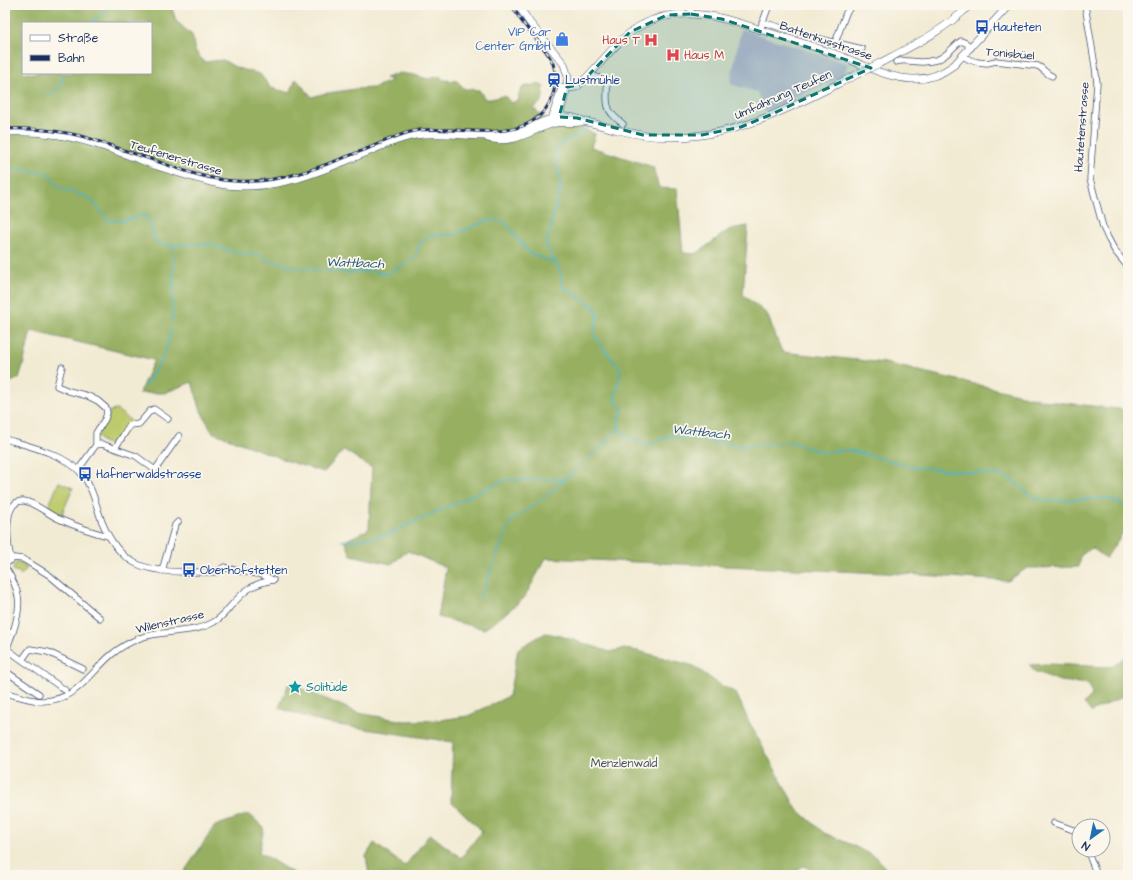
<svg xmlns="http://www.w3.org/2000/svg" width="1133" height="880" font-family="'Architects Daughter',sans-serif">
	<rect width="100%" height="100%" fill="#fbf7ec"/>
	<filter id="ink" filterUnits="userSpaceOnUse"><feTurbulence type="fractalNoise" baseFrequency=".025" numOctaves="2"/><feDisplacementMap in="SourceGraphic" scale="8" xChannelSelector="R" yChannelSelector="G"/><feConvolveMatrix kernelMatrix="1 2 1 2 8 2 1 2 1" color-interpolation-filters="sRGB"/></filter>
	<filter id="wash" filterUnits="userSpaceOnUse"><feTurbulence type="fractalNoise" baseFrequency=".012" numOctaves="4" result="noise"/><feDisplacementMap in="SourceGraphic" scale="16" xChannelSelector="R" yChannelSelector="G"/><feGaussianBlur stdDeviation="0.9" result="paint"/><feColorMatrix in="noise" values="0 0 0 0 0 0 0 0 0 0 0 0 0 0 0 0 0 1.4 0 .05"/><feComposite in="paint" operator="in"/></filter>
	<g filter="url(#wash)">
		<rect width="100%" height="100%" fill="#f2ebd4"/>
		<path fill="#c7c0d9" d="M741 29 796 47 848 64 843 76 764 112 757 92 730 84Z"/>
		<path fill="#becb6d" stroke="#6c7d66" d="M117 410 131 421 114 445H110L101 441 97 435 107 420 110 411Z
			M59 482 73 488 61 516 47 510Z
			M18 562 27 568 21 575 17 571 14 572 13 567 16 563Z"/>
		<path fill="#96af60" stroke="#586f5f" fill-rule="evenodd" d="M5 5H171L176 21 192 35 196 52 204 62 223 60 237 68 260 74 271 88 290 93 296 79 312 97 322 94 355 89 374 88 392 80 385 78 400 73 414 75 428 79 440 76 443 80 457 81 465 89 479 90 485 99C494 100 497 96 505 96L511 103 519 100V94L523 87 538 84 544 87C542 99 545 101 533 108L556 127H580L595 134 591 147 653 167 659 188 677 189 683 253 696 254 730 229 748 226 743 295 767 314 782 352 885 363 1047 401 1128 410V525L1106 558 1092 548 1081 555 1079 567 1027 568 1008 581 906 574 546 558 524 598 495 622 484 629 438 617 446 568 408 551 391 564 351 555 345 541 369 529 372 468 344 450 324 472 293 463 212 432 201 411 192 382 164 393H139L154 360 31 331 23 365 19 378 5 385ZM23 23H151V73H23Z
			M546 633 561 636 610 652 623 649 638 651 694 666 717 683 736 693 748 720 796 808 824 833 852 845 877 858 889 873V875H823L803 866 790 875H369L366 856 374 843 405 866 430 834 461 858 482 831 451 801 453 742 325 723 279 708 289 683 358 713 404 721 440 720 468 716 509 696 518 649 540 636Z
			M1128 655V694L1091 712 1084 703 1092 695 1089 684 1060 681 1034 671 1030 665 1048 664 1111 667Z
			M249 814 264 828 259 852 296 875H182L215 826Z"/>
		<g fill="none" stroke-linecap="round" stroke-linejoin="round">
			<path stroke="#47b4c4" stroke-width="1.5" d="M92 23 94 20 109 8 108 5
				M48 96 59 88 64 73
				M5 173C18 167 35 172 49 174L58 187 90 198 108 220 122 221 144 215 149 220 155 241 162 245 211 244 232 252 260 255 267 260 301 268 350 273 373 271 385 275 414 259 421 243 429 235H453L489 220 504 221 529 253 556 263 561 274 563 287 596 308 599 319 595 325V337L620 369 619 381 614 400 623 409 619 418V428L626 437 639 442 650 445 668 436 743 446 791 442 821 452 849 450 914 467 1000 475 1015 482 1032 497 1048 501 1106 498 1128 506
				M173 244V252
				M556 263 546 245 561 187 555 155 560 144 580 134 589 126
				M172 322 174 255
				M144 387 161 361 169 339 171 330
				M588 459 619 428
				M579 468 583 464
				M342 541 357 540 386 535 505 480 565 479
				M480 598 507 529 512 520 548 495 574 471"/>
		</g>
	</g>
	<g filter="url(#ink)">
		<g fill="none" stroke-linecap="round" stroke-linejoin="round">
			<defs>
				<path id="minor" d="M466 5 467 6
					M689 5 691 7V14
					M1085 5 1095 66 1097 83 1090 179 1103 227 1108 238 1115 251 1128 267
					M762 22 812 37 862 49
					M760 30 769 5
					M835 43 846 13 852 5
					M963 56 970 60 977 62 987 63 996 61 1038 66C1044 69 1046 74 1052 76
					M896 62C904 59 912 62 921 62 925 62 931 61 936 60 947 57 952 47 961 41L966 43 971 48
					M591 74C597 79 602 77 607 83 608 94 604 106 613 115 616 119 620 121 623 124
					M62 367 57 386 69 391 88 396 98 401 106 408 107 413 105 419 96 433V445L78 470
					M5 439C29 446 65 454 82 474 93 488 96 506 102 522 119 563 141 571 183 572 195 572 206 572 217 572L224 567C240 574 258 570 273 580
					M96 445 102 444 136 456 155 470 179 436
					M115 448 130 425 139 424 150 411 154 409 168 419
					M11 559C8 547 1 499 24 501 34 502 49 515 59 519 75 526 92 532 108 536
					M5 564 14 558 23 559 49 575 100 618
					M5 567C21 591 22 605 13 632 10 639 8 646 5 653
					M162 571 175 525 178 522
					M5 631 13 632
					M7 649 22 660 30 649 48 652 83 669
					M22 660 65 690
					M5 671 39 694
					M5 693C17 695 29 701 43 701 77 700 89 674 111 655 119 648 130 642 140 638 163 629 191 635 214 622 219 619 225 613 229 608 244 591 251 584 273 580
					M1054 823 1079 832
					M1087 850 1097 875"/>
				<path id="tertiary" d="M518 5 530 23 564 64 568 77 567 87 559 117
					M567 87C570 88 573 88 576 87 579 86 580 83 583 81 601 64 620 36 642 25 663 13 686 12 710 16 734 20 757 29 780 36 799 42 819 48 838 55 862 64 886 78 912 79 928 80 942 74 954 65L1009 5
					M553 118 554 112 562 88"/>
				<path id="secondary" d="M878 64C910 47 944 31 970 5
					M5 132C23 131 41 132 59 135 93 141 125 154 157 166 180 173 203 182 226 185 278 191 318 172 365 153 381 146 398 138 416 135 448 130 482 141 514 133 533 128 549 115 570 117 576 118 581 120 587 122 597 124 607 127 618 130 645 137 674 139 702 135 758 128 814 95 864 71
					M488 138C516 145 531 129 555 123 563 122 572 123 581 122"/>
			</defs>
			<use href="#minor" stroke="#3b4b70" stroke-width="7"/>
			<use href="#tertiary" stroke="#3b4b70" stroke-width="8"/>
			<use href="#secondary" stroke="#3b4b70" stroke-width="8"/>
			<use href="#minor" stroke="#fff" stroke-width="5.5"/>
			<use href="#tertiary" stroke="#fff" stroke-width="7"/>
			<use href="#secondary" stroke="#fff" stroke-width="7"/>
			<defs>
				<path id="rail" d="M5 129C32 128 58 130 85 137 108 145 132 153 156 161 182 170 208 180 235 181 283 184 326 165 369 148 386 141 403 132 420 130 461 125 532 149 552 97 564 65 545 50 527 28 521 21 516 13 512 5"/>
			</defs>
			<use href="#rail" stroke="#1b2f5e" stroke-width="3"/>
			<use href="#rail" stroke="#fbf7ec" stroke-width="1.5" stroke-dasharray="4.5" stroke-linecap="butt"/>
			<defs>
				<path id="secondary-bridge" d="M864 71 878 64"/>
			</defs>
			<use href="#secondary-bridge" stroke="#3b4b70" stroke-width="8" stroke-linecap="butt"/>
			<use href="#secondary-bridge" stroke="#fff" stroke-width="7"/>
		</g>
	</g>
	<path fill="#0f766e" fill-opacity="0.2" stroke="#0f766e" stroke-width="3" stroke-dasharray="8 5" stroke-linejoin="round" d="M691 14 722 19 871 68 770 115 741 127 702 135H643L577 118 559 117 567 87 579 85 630 32 667 15Z"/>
	<defs>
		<symbol id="bus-bare" viewBox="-9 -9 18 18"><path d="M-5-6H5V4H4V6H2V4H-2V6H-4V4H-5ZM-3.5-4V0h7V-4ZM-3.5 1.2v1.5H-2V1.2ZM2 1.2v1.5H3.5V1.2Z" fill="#1a4fb4" stroke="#fbf7ec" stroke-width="2.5" paint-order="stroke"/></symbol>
		<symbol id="shop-bare" viewBox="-9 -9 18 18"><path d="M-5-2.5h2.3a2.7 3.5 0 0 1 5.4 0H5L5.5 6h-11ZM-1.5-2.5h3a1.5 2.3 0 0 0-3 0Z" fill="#3f7fe0" stroke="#fbf7ec" stroke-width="2.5" paint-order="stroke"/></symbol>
		<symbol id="hospital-bare" viewBox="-9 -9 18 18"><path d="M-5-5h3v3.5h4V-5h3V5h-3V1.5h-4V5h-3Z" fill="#e0444e" stroke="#fbf7ec" stroke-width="2.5" paint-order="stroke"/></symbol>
		<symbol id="station-bare" viewBox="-9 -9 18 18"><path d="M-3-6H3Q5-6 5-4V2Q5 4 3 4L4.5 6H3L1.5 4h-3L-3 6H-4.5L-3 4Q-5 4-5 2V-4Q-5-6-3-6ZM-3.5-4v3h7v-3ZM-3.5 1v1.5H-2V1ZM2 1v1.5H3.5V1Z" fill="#1a4fb4" stroke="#fbf7ec" stroke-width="2.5" paint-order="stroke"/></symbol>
		<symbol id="sight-bare" viewBox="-9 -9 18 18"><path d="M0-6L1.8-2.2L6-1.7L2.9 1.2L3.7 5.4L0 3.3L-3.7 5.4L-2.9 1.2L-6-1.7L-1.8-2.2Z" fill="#0f9aa8" stroke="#fbf7ec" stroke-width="2.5" paint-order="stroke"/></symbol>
	</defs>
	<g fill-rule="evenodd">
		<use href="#bus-bare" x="972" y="17" width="20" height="20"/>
		<use href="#shop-bare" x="552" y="29" width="20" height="20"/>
		<use href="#hospital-bare" x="641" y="30" width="20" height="20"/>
		<use href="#hospital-bare" x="663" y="45" width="20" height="20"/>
		<use href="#station-bare" x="544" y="70" width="20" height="20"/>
		<use href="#bus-bare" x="75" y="464" width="20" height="20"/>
		<use href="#bus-bare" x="179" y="560" width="20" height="20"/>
		<use href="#sight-bare" x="285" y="677" width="20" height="20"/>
	</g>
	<g text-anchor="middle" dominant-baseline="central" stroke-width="3.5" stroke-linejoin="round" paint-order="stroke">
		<g font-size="12" fill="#164399" stroke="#fbf7ec" text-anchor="start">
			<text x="993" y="27">Hauteten</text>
			<text x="565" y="80">Lustmühle</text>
			<text x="96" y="474">Hafnerwaldstrasse</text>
			<text x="200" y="570">Oberhofstetten</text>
		</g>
		<g font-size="12" fill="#366cbe" stroke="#fbf7ec" text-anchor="end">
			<text x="551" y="32">VIP Car<tspan x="551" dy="14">Center GmbH</tspan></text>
		</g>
		<g font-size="12" fill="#be3a42" stroke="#fbf7ec" text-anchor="end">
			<text x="640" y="40">Haus T</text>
			<text x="684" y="55" text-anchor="start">Haus M</text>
		</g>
		<g font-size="12" fill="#1b2f5e" stroke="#fbf7ec">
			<text transform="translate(826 41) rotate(19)">Battenhusstrasse</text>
			<text transform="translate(1010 54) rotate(5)">Tonisbüel</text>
			<text transform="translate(783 95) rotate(-24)">Umfahrung Teufen</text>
			<text transform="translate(1082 127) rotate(-86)">Hautetenstrasse</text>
			<text transform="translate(176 158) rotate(17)">Teufenerstrasse</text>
			<text transform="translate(170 622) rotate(-13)">Wilenstrasse</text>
		</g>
		<g font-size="12" fill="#0d838f" stroke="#fbf7ec" text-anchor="start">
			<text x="306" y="687">Solitüde</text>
		</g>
		<g font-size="12" fill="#445662" stroke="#fbf7ec">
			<text x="624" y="763">Menzlenwald</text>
		</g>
		<g font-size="13" font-style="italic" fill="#28577d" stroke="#fbf7ec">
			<text transform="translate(355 263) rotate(2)">Wattbach</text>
			<text transform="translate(701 432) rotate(6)">Wattbach</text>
		</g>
	</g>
	<rect width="1133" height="880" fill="none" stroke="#fbf7ec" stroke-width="20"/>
	<rect x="22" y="22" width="130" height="52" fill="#fbf7ec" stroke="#a1a7b3"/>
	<rect x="30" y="35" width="20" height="6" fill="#ffffff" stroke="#a1a7b3"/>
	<text x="58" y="42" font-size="12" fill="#1b2f5e">Straße</text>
	<rect x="30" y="55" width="20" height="6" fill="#1b2f5e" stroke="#a1a7b3"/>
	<text x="58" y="62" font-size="12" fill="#1b2f5e">Bahn</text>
	<g transform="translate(1091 838) rotate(213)"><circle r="19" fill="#fbf7ec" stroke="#a1a7b3"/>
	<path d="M0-3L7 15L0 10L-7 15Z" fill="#1f6fb2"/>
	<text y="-6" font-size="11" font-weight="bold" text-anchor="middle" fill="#1b2f5e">N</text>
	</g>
</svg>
